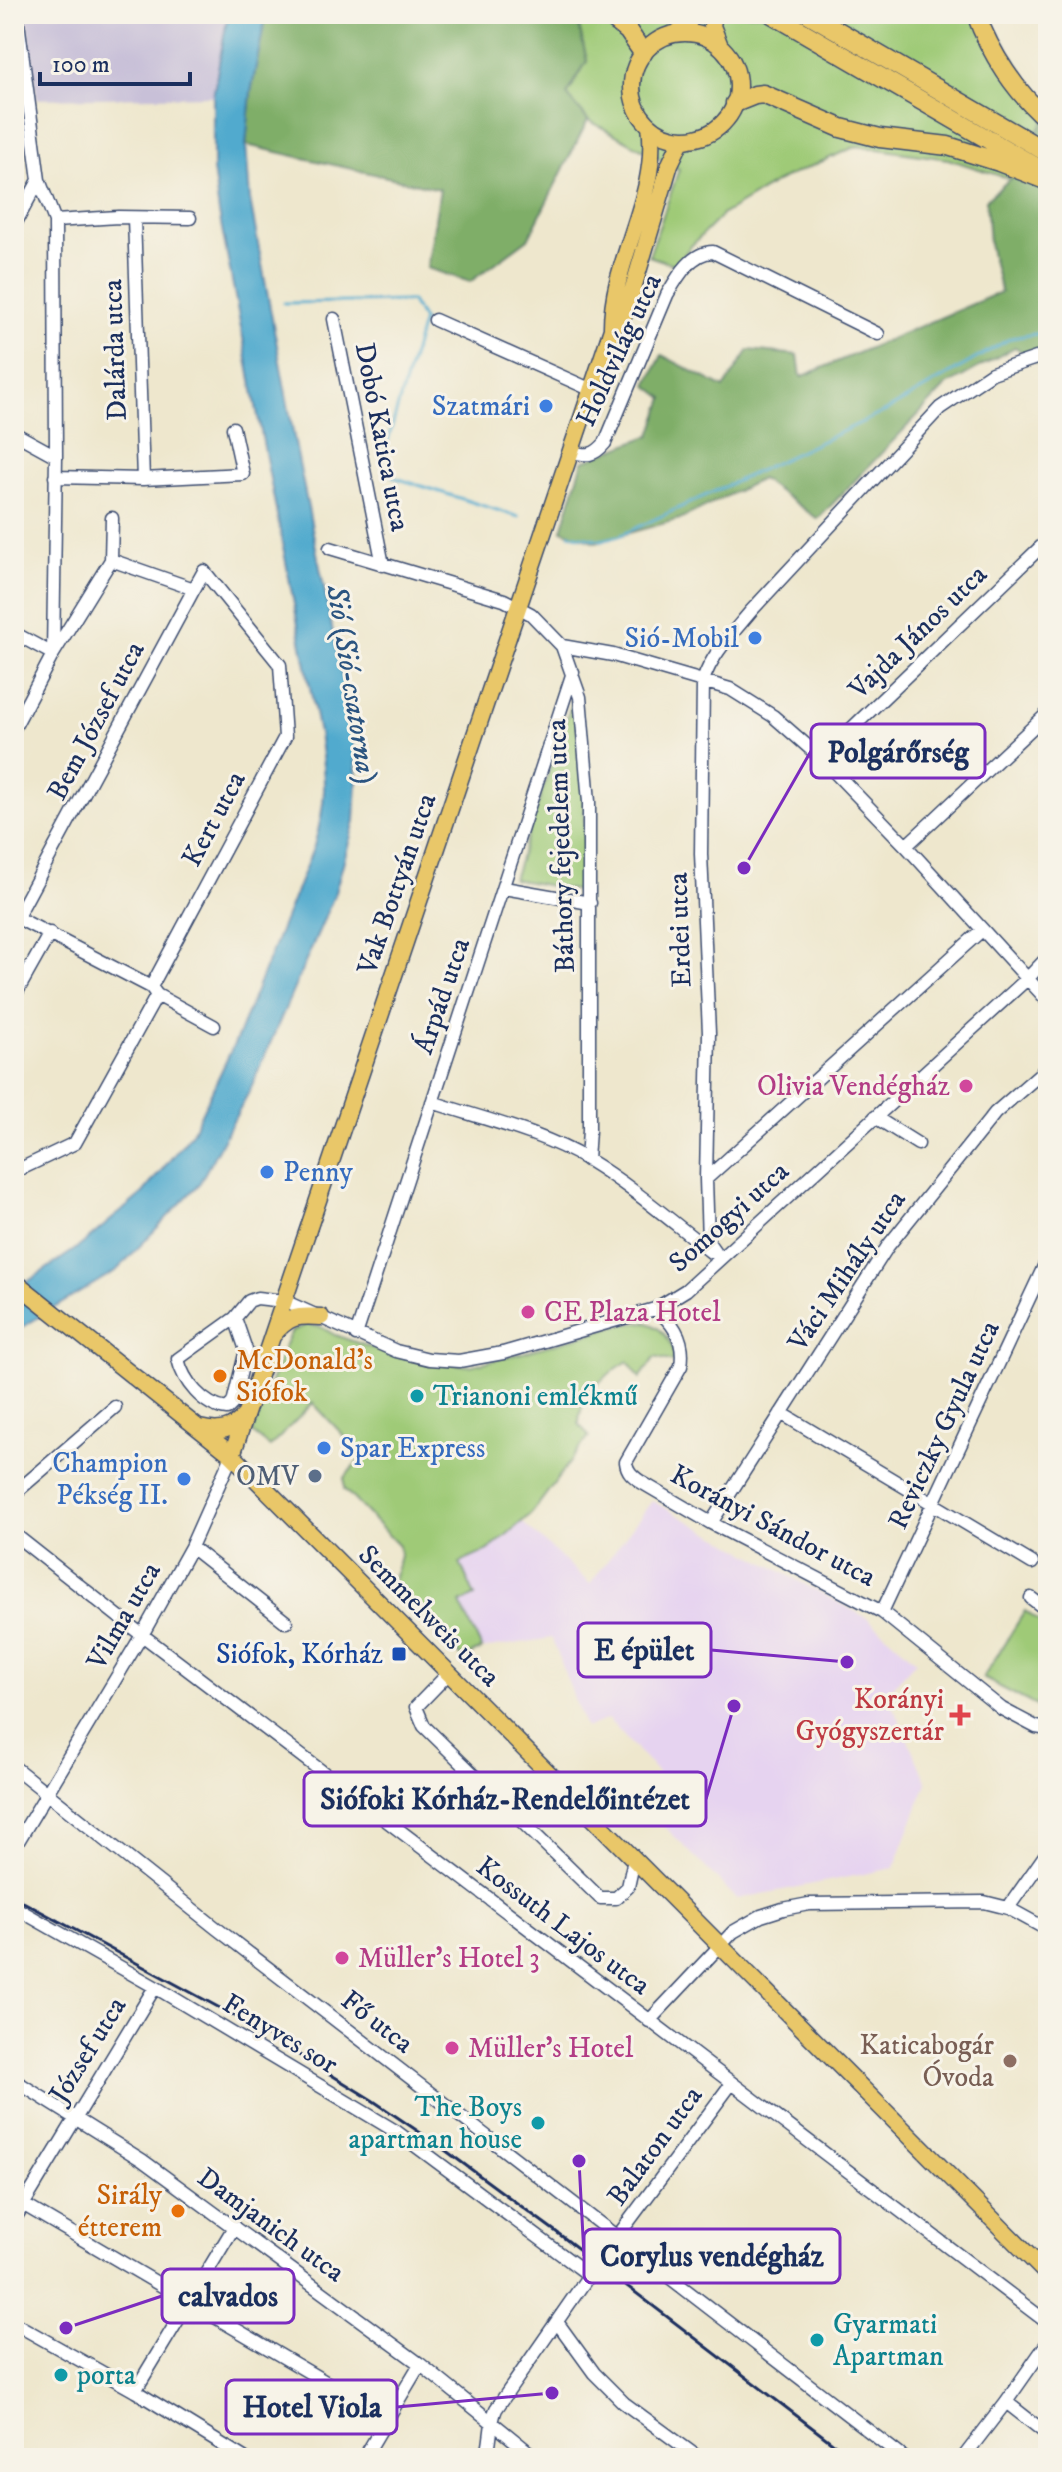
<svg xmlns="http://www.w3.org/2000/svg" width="1062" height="2472" font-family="'IM FELL DW Pica',serif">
	<rect width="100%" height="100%" fill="#f7f3e8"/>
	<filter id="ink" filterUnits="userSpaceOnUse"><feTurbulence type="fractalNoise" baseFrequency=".0125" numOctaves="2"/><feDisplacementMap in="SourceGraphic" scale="16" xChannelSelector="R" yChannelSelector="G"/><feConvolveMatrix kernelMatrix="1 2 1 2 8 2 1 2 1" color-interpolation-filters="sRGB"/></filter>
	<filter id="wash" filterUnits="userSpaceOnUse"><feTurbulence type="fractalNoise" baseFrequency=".006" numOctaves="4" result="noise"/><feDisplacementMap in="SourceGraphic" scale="32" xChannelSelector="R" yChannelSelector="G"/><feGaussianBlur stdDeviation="1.8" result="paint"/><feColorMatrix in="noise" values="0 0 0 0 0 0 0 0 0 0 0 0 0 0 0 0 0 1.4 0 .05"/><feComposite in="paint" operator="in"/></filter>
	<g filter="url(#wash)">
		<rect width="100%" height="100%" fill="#eee7cd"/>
		<path fill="#e6d3f0" d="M652 1501 867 1618 916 1661 887 1693 927 1783 894 1868 737 1899 642 1804 660 1775 608 1719 585 1728 552 1638 482 1649 460 1603V1563L489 1550 522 1522 590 1584Z"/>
		<path fill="#c8c0d8" d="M27 14H228L213 96 37 99Z"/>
		<path fill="#9fca77" stroke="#5d7c6a" stroke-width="2" d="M576 14H986L1048 111V115L1010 179 948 159 857 146 784 178 723 214 690 247 676 265 649 256 679 169 588 120 567 95 587 61Z
			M574 696 584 801V892L513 879Z
			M646 1322C663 1328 676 1344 673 1362L655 1357 640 1378 628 1361C605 1375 579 1395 579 1424L589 1436 532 1513 489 1550 460 1563 475 1596 460 1603 482 1649 463 1658 392 1588 400 1555 399 1546 344 1489V1478L363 1456 313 1403 270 1447 252 1433 286 1342 292 1331 307 1325 321 1327 335 1335 395 1356 469 1366 512 1356 619 1325Z
			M1025 1611 1048 1628V1712L983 1678Z"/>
		<path fill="#7fae68" stroke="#4d6e63" stroke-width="2" d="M266 14H576L587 61 567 95 588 120 528 239 470 282 427 268 440 189 246 145 251 92Z
			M1048 115V370L1015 347 946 386 818 519 761 479 680 519 596 542 562 530 583 461 651 435 664 398 647 385 662 355 724 388 749 350 798 355 801 377 1001 292 989 244 986 200 1010 179Z"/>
		<path fill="#51aace" stroke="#366c96" stroke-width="2" d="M228 14H266L251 92 246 145 250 200 296 448 353 732 357 780 355 821 334 896 250 1090 199 1184 117 1270 14 1332V1291L80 1246 143 1193 192 1133 237 1038 314 846C327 801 326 780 319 734L219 213 213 170V96Z"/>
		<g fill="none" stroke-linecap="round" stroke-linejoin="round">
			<path stroke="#51aace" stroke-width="3" d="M284 303 411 301 423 320 382 461 393 477 519 517
				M570 534 602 540 619 536 886 411 1011 338 1048 332"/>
		</g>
	</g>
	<g filter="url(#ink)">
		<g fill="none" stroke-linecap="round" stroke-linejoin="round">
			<defs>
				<path id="minor" d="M17 14 39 180 55 221 56 456 53 654
					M134 218 143 479
					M55 221 118 217 190 218
					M14 226 39 180
					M334 319 383 565
					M435 320 592 390
					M14 433 56 456
					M572 452C587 456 594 456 605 443L667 295C677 278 691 252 713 252L878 334
					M55 477 143 479 243 474 233 428
					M330 548 504 600 531 614 562 646 580 697 589 802V1130L587 1160
					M111 560 194 589 204 571 280 665 285 737 151 987
					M111 560 112 518
					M14 633 53 654
					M562 646 613 655 730 689 773 716 821 758 906 846 1048 1001
					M14 728 53 654 111 560
					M821 758 1048 540
					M906 846 1048 713
					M504 888 590 903
					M14 916 151 987 157 995 214 1026
					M17 917 194 589
					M14 997 50 933
					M432 1102C483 1119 541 1132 588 1160 631 1186 671 1221 711 1252
					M875 1117 918 1144
					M14 1172 75 1143 157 995
					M706 1179 982 930
					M720 1259 708 1242 706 1179 709 1033 701 854 703 681C712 653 733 633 751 611L940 408 992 373 1048 354
					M655 1309C675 1323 685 1342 681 1366L626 1462C627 1472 633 1476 641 1482L711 1523 882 1612 1002 1709 1036 1727 1048 1729
					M235 1318 246 1350 233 1403 227 1409C203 1406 183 1381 178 1359L235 1318 249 1301 257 1298 284 1301 396 1351 429 1359 459 1361 503 1353 655 1309 686 1290 1027 979 1048 957
					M356 1335 573 672
					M781 1413 1032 1563
					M14 1494 115 1407
					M711 1523 888 1246 995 1113 1048 1067
					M14 1534 133 1628 1048 2323
					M191 1547 286 1622
					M1031 1598 1048 1611
					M882 1612 1048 1258
					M449 1673 416 1707 424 1726 600 1898H616L628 1887 634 1859
					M14 1767 216 1928 904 2458
					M14 1848 142 1635 191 1547 232 1455
					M14 1907 155 1987 397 2132 589 2275
					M1008 1908 1048 1851
					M649 2021 733 1932 761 1916 783 1909 809 1904 984 1902 1008 1908 1048 1930
					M14 2080 142 2160 420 2364 536 2458
					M14 2199 387 2418
					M14 2220 155 1987
					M557 2322 594 2373 624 2403 699 2458
					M14 2323 135 2391 244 2458
					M135 2391 234 2227
					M1006 2402 1048 2435
					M364 2458 420 2364
					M486 2458C492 2441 489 2426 496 2409L594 2268 731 2084
					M963 2458 1006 2402 1048 2342"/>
				<path id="major" d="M714 14 712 26 720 46
					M632 86a53 53 0 1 1 106 0a53 53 0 1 1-106 0Z
					M677 33 688 23 693 14
					M612 329 626 312 670 164 681 141 690 139
					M14 1281 232 1455 1048 2275
					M273 1335C289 1316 297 1315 321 1317
					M199 1428C218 1433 233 1431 245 1415
					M232 1455 612 329C611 259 660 197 650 126"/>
				<path id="highway" d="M607 14 628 31 643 53
					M772 14 1036 167
					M809 14 1048 153
					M976 14C990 53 1016 93 1048 120
					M735 103 755 95 763 94 841 128 880 138 948 146 999 162 1048 181"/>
			</defs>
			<use href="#minor" stroke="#3b4b6f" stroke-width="15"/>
			<use href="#major" stroke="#3b4b6f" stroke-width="19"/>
			<use href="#highway" stroke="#3b4b6f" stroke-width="21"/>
			<use href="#minor" stroke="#fff" stroke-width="12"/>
			<use href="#major" stroke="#e9c769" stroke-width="16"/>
			<use href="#highway" stroke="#e9c769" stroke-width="18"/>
			<path stroke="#1b2f5e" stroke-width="3" d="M14 1897 244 2021 372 2100 434 2142 555 2231 852 2458"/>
		</g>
	</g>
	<g fill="#3f7fe0" stroke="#f7f3e8" stroke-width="3">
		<circle cx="546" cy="406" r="8"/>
		<circle cx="755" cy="638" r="8"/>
		<circle cx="267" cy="1172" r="8"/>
		<circle cx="324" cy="1448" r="8"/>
		<circle cx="184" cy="1479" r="8"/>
	</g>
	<g fill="#d1479c" stroke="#f7f3e8" stroke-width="3">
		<circle cx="966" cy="1086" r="8"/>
		<circle cx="528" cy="1312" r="8"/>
		<circle cx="342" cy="1958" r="8"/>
		<circle cx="452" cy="2048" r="8"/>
	</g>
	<g fill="#e8710a" stroke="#f7f3e8" stroke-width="3">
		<circle cx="220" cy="1376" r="8"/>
		<circle cx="178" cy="2211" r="8"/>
	</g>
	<g fill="#0f9aa8" stroke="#f7f3e8" stroke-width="3">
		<circle cx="417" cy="1396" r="8"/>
		<circle cx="538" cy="2123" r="8"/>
		<circle cx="817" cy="2340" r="8"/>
		<circle cx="61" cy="2375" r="8"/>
	</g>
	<circle fill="#5c6f8a" stroke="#f7f3e8" stroke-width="3" cx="315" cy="1476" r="8"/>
	<rect fill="#1a4fb4" stroke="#f7f3e8" stroke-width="3" x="391" y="1646" width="16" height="16" rx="4"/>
	<path fill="#e0444e" stroke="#f7f3e8" stroke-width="3" d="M956 1703h8v8h8v8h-8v8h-8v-8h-8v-8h8z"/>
	<circle fill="#8d6e63" stroke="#f7f3e8" stroke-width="3" cx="1010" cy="2061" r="8"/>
	<g text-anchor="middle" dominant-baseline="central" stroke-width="6" stroke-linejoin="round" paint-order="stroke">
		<g font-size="28" fill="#1b2f5e" stroke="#f7f3e8">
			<text transform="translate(115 350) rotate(-92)">Dalárda utca</text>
			<text transform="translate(619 350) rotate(-65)">Holdvilág utca</text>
			<text transform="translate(382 437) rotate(79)">Dobó Katica utca</text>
			<text transform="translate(918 632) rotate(-44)">Vajda János utca</text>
			<text transform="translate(96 721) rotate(-62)">Bem József utca</text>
			<text transform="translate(214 819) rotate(-62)">Kert utca</text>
			<text transform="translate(561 846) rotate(-92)">Báthory fejedelem utca</text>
			<text transform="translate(397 884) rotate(-71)">Vak Bottyán utca</text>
			<text transform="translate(680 930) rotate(-92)">Erdei utca</text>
			<text transform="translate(442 996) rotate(-71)">Árpád utca</text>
			<text transform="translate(729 1217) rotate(-42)">Somogyi utca</text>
			<text transform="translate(847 1271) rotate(-56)">Váci Mihály utca</text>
			<text transform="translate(944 1425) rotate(-65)">Reviczky Gyula utca</text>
			<text transform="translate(773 1526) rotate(28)">Korányi Sándor utca</text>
			<text transform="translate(124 1616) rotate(-60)">Vilma utca</text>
			<text transform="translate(429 1616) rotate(45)">Semmelweis utca</text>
			<text transform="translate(563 1926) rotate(37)">Kossuth Lajos utca</text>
			<text transform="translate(377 2022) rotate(38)">Fő utca</text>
			<text transform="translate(280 2034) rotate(31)">Fenyves sor</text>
			<text transform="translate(88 2050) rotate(-58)">József utca</text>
			<text transform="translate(655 2146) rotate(-54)">Balaton utca</text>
			<text transform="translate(271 2225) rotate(36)">Damjanich utca</text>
		</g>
		<g font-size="28" fill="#366cbe" stroke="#f7f3e8" text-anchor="end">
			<text x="530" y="406">Szatmári</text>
			<text x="739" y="638">Sió-Mobil</text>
			<text x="283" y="1172" text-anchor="start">Penny</text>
			<text x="340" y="1448" text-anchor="start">Spar Express</text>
			<text x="168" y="1463">Champion<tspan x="168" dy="32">Pékség II.</tspan></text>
		</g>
		<g font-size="28" fill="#b23c85" stroke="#f7f3e8" text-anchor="start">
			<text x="950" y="1086" text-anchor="end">Olivia Vendégház</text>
			<text x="544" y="1312">CE Plaza Hotel</text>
			<text x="358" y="1958">Müller's Hotel 3</text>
			<text x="468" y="2048">Müller's Hotel</text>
		</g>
		<g font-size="28" fill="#c56008" stroke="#f7f3e8" text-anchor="start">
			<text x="236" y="1360">McDonald's<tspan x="236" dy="32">Siófok</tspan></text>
			<text x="162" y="2195" text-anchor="end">Sirály<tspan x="162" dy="32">étterem</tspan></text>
		</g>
		<g font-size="28" fill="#0d838f" stroke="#f7f3e8" text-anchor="start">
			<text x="433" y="1396">Trianoni emlékmű</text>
			<text x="522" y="2107" text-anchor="end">The Boys<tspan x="522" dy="32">apartman house</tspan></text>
			<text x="833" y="2324">Gyarmati<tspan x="833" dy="32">Apartman</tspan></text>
			<text x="77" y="2375">porta</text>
		</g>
		<g font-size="28" fill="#4e5e75" stroke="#f7f3e8" text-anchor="end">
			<text x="299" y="1476">OMV</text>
		</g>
		<g font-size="28" fill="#164399" stroke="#f7f3e8" text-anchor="end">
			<text x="383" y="1654">Siófok, Kórház</text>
		</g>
		<g font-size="28" fill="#be3a42" stroke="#f7f3e8" text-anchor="end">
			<text x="944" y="1699">Korányi<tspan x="944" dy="32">Gyógyszertár</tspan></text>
		</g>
		<g font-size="28" fill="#785e54" stroke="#f7f3e8" text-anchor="end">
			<text x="994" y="2045">Katicabogár<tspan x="994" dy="32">Óvoda</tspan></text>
		</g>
		<g font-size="30" font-style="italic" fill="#2b5480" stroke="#f7f3e8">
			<text transform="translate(351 684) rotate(81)">Sió (Sió-csatorna)</text>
		</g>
	</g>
	<path fill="none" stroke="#7b2cbf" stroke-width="3" d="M744 868L811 751M847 1662L711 1650M734 1706L706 1799M579 2161L584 2256M66 2328L162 2296M552 2393L397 2407"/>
	<g fill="#7b2cbf" stroke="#f7f3e8" stroke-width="3">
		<circle cx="744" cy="868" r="8"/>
		<circle cx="847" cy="1662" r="8"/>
		<circle cx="734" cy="1706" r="8"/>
		<circle cx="579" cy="2161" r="8"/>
		<circle cx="66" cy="2328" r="8"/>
		<circle cx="552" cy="2393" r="8"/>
	</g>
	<g fill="#f7f3e8" stroke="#7b2cbf" stroke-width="3">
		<rect x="811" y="724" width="174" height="54" rx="8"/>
		<rect x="578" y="1623" width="133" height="54" rx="8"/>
		<rect x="304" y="1772" width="402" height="54" rx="8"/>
		<rect x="584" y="2229" width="256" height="54" rx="8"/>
		<rect x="162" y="2269" width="132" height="54" rx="8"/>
		<rect x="226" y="2380" width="171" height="54" rx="8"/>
	</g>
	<g font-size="30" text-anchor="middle" font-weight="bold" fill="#1b2f5e">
		<text x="898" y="762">Polgárőrség</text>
		<text x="644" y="1660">E épület</text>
		<text x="505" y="1809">Siófoki Kórház-Rendelőintézet</text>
		<text x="712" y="2266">Corylus vendégház</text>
		<text x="228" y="2306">calvados</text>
		<text x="312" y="2417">Hotel Viola</text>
	</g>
	<rect width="1062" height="2472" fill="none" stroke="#f7f3e8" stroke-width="48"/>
	<path d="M40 72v12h150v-12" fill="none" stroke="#1b2f5e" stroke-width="4"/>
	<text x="52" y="72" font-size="24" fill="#1b2f5e" stroke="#f7f3e8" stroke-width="6" paint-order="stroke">100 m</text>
</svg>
